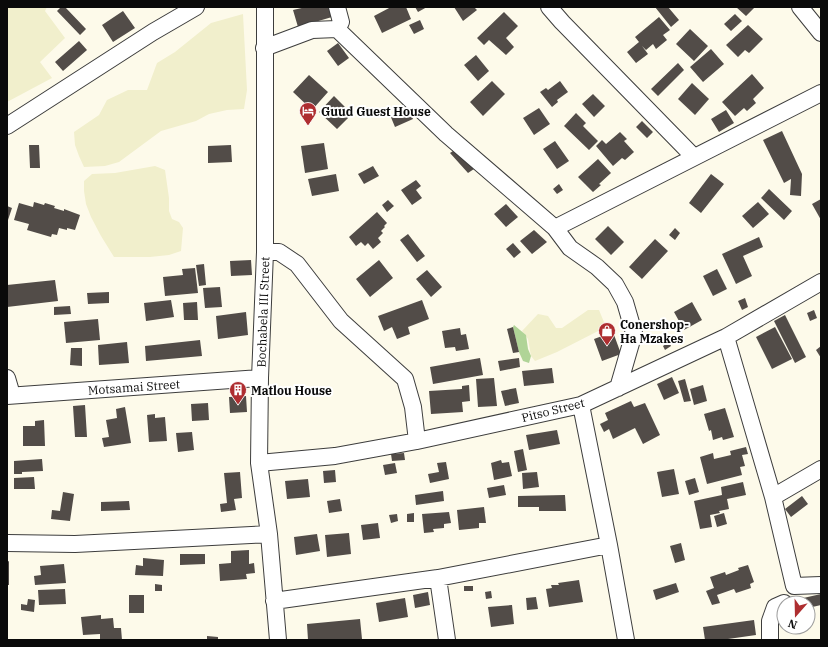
<svg xmlns="http://www.w3.org/2000/svg" width="828" height="647" font-family="'IBM Plex Serif',serif">
	<rect width="100%" height="100%" fill="#fdfaea"/>
	<path fill="#f1efcc" d="M7 7H47L45 11 65 38 40 62 52 78 7 102Z
		M243 14 247 90 244 109 227 110 209 114 196 121 161 131 119 162 105 166 84 167 79 156 75 145 74 132 99 115 107 100 128 90H147L157 63 175 52 211 23Z
		M155 166 165 170 169 198V211L172 219 179 222 183 228 181 251 169 255 150 257H114L101 236 91 217 86 204 84 191V181L92 174 115 173Z
		M588 310H599L606 327 557 352 535 361 531 356 528 339 522 331 538 314 548 316 556 328H562Z"/>
	<path fill="#b0d497" d="M514 325 526 335 528 349 531 356 529 363 523 361 519 352 513 327Z"/>
	<path fill="#524c48" d="M61 7H65L86 29 80 35 57 11Z
		M306 7H329L332 17 298 27 293 10Z
		M391 7H406L411 19 382 33 374 16Z
		M415 7H427L418 12Z
		M454 7H474L477 10 463 21Z
		M655 7H668L679 20 671 27Z
		M736 7H755L746 16Z
		M123 11 135 28 113 42 102 25Z
		M504 12 518 26 506 38 514 47 506 55 489 40 484 45 477 38Z
		M735 14 742 21 731 31 724 24Z
		M659 17 670 30 663 35 667 40 656 49 653 44 646 50 642 46 648 54 636 63 627 52 639 42 635 37Z
		M420 20 424 29 414 34 409 25Z
		M748 25 763 39 749 53 745 50 738 57 726 45Z
		M690 29 708 46 694 61 676 44Z
		M79 41 87 50 63 71 55 62Z
		M338 43 349 58 338 66 327 51Z
		M711 49 724 64 703 82 690 67Z
		M476 55 489 71 478 81 464 65Z
		M678 63 684 70 658 96 651 89Z
		M752 74 764 88 753 99 756 103 747 111 744 108 735 116 722 102Z
		M309 75 328 92 312 110 293 92Z
		M492 81 505 94 483 116 470 102Z
		M560 81 568 92 557 100 558 102 552 107 540 92 546 88 548 90Z
		M692 83 709 99 695 115 678 99Z
		M593 94 605 106 594 117 582 104Z
		M334 96 352 114 337 129 319 112Z
		M408 108 413 119 395 127 390 115Z
		M539 108 550 124 534 135 523 118Z
		M726 110 734 123 719 132 711 119Z
		M576 113 586 123 583 126 598 141 589 150 564 126Z
		M642 121 653 132 647 138 636 127Z
		M782 131 802 174 801 196 790 195 791 179 784 183 763 140Z
		M620 132 627 139 624 141 634 152 625 160 622 158 613 166 596 146 602 140 606 144Z
		M555 141 569 161 557 169 543 149Z
		M324 143 328 169 305 173 301 146Z
		M29 145H39L40 168H30Z
		M231 145 232 162 208 163V146Z
		M456 149 474 169 468 173 450 153Z
		M598 159 611 173 599 184 601 185 593 192 578 177Z
		M373 166 379 176 364 184 358 174Z
		M336 174 339 191 312 196 308 179Z
		M711 174 724 184 701 213 689 203Z
		M416 180 421 186 416 190 422 198 412 205 401 190Z
		M559 184 563 190 557 194 553 189Z
		M769 189 792 211 784 220 761 198Z
		M821 199V220L812 204Z
		M388 200 394 206 387 212 382 205Z
		M34 202 44 205 45 203 55 206 54 208 64 211V209L80 215 75 230 67 228V230L59 228 57 235 52 234 51 237 27 230 29 224 14 220 19 203 33 207Z
		M758 202 769 214 753 228 742 216Z
		M506 204 518 217 506 227 494 214Z
		M7 206 12 208 7 223Z
		M377 212 387 223 384 226 385 227 381 231 383 233 378 238 381 242 373 249 368 243 365 246 361 242 356 246 349 237Z
		M608 226 624 242 611 255 595 239Z
		M675 228 680 233 675 240 669 235Z
		M534 230 547 242 532 254 520 241Z
		M408 234 425 256 417 262 400 240Z
		M759 237 763 247 743 256 752 276 736 284 722 254Z
		M655 239 668 251 642 279 629 267Z
		M513 243 521 252 514 258 506 249Z
		M251 260 252 275 231 276 230 261Z
		M379 260 393 278 370 297 356 279Z
		M204 264 206 285 199 286 196 265Z
		M195 268 198 293 165 296 163 277 183 275 182 269Z
		M717 269 727 289 713 296 703 276Z
		M427 270 442 287 431 297 416 279Z
		M55 280 58 301 7 307V285Z
		M220 287 222 307 205 308 203 288Z
		M109 292V303L88 304 87 293Z
		M745 298 748 307 742 310 738 301Z
		M171 300 174 317 146 321 144 303Z
		M422 300 429 319 408 327 410 334 397 339 392 327 384 331 378 316Z
		M197 302 198 320H184L183 303Z
		M692 302 702 320 684 330 674 312Z
		M70 306 71 314 54 315V307Z
		M814 310 817 318 810 321 807 313Z
		M246 312 248 335 218 339 216 316Z
		M785 315 806 357 795 363 774 321Z
		M98 319 100 340 66 343 64 322Z
		M513 327 519 352 513 353 507 329Z
		M775 327 792 359 772 369 756 337Z
		M460 328 461 335 466 334 469 349 456 351 455 347 445 348 442 331Z
		M613 332 621 354 602 361 594 339Z
		M200 340 202 356 146 361 145 346Z
		M127 342 129 363 99 365 98 345Z
		M669 342 671 346 665 350 663 346Z
		M821 346V358L816 350Z
		M71 348H82V366L70 365Z
		M480 358 483 375 433 384 430 367Z
		M519 358 520 367 500 371 498 361Z
		M552 368 554 383 524 386 522 371Z
		M672 377 679 393 664 400 657 384Z
		M494 378 497 406 478 407 476 379Z
		M685 379 691 401 684 402 678 381Z
		M469 385 470 401 462 402 463 412 431 414 429 391 462 389V386Z
		M703 385 707 401 694 405 690 389Z
		M516 388 519 403 505 406 501 391Z
		M246 396 247 412 230 413 229 397Z
		M631 401 634 407 645 403 660 435 643 444 635 428 613 439 609 429 604 432 600 424 608 420 605 413Z
		M208 403 209 420 192 421 191 404Z
		M85 405 87 437H75L73 406Z
		M125 407 131 443 104 447 102 438 109 437 106 420 117 418 116 409Z
		M725 408 734 437 723 440 722 437 713 440 711 430 709 431 704 414Z
		M155 414V418L165 417 167 441 149 442 147 415Z
		M44 420 45 446H23V426H35V421Z
		M557 430 560 444 529 450 526 435Z
		M192 432 194 450 178 452 176 433Z
		M746 447 748 454 742 455 745 466 740 467 742 475 707 484 700 457 713 453 714 459 731 455 730 451Z
		M523 449 527 470 518 472 514 451Z
		M404 453 405 460 392 461 391 454Z
		M42 459 43 471 22 472V474H14V461Z
		M501 460 502 463 509 462 512 476 494 480 491 463Z
		M446 462 449 479 430 483 428 474 439 472 437 463Z
		M395 463 397 473 385 475 383 465Z
		M674 469 679 494 662 497 657 472Z
		M335 470 336 482 324 483 323 471Z
		M240 472 242 498 234 499 236 510 221 512 220 504 227 503 224 473Z
		M537 472 539 487 523 489 522 473Z
		M34 477 35 489H14V478Z
		M695 478 699 492 689 495 685 481Z
		M308 479 310 497 287 499 285 481Z
		M743 482 746 495 727 499 729 509 719 511 720 513 710 515 712 527 700 529 694 501 722 495 721 487Z
		M504 485 506 495 489 498 487 488Z
		M443 491 444 501 416 505 415 495Z
		M63 492 74 494 70 521 51 519 52 510 60 511Z
		M565 495 566 511H539V507H518V496Z
		M802 496 808 504 791 517 785 509Z
		M340 499 342 511 329 513 327 501Z
		M129 501 130 510 101 511V502Z
		M484 507 486 523H479V528L459 530 457 510Z
		M449 512 451 523 444 524V528L433 529 434 532 424 533 422 514Z
		M414 513V522H407V514Z
		M724 513 727 524 717 527 714 516Z
		M397 514 398 521 391 523 389 515Z
		M378 523 380 538 363 540 361 525Z
		M349 533 351 554 327 557 325 535Z
		M317 534 320 551 296 555 294 537Z
		M681 543 685 560 675 563 670 546Z
		M249 550V564L254 563 255 573 246 574 247 579 220 581 219 564 231 563V551Z
		M180 554H205V564L180 565Z
		M143 558 164 560 163 576 135 575 136 565 143 566Z
		M9 561V585H7V562Z
		M64 564 66 583 35 585 34 576 41 575 40 566Z
		M748 565 754 582 750 584 751 588 736 593 734 589 717 595 720 603 712 605 706 591 714 588 710 577 725 572 726 575 739 570 738 568Z
		M579 580 583 602 549 607 546 589 552 588 551 585H559L558 583Z
		M676 583 679 592 656 600 653 590Z
		M155 584 162 585V591H155Z
		M464 586H473V591H464Z
		M65 589 66 604 39 605 38 590Z
		M491 591 492 598 486 599 485 592Z
		M428 592 430 605 415 608 413 595Z
		M821 594V605L808 608V603H800L799 599Z
		M129 595H144V613H129Z
		M536 597 538 609 527 610 526 598Z
		M405 598 408 617 379 622 376 603Z
		M28 599 35 600 34 612 21 610V604L27 605Z
		M512 605 514 624 491 627 488 607Z
		M101 615V619L113 618 114 628H121L122 640H100V634L83 635 81 617Z
		M360 619 362 639 346 640H308L307 624Z
		M754 620 756 635 721 640H705L703 627Z
		M207 636 218 637V640H207Z"/>
	<g fill="none" stroke-linecap="round" stroke-linejoin="round">
		<defs>
			<path id="minor" d="M265 7V252L260 378 259 463 269 534 278 640
				M549 7 562 22 694 157
				M800 7 821 33
				M337 29 341 22 337 7
				M264 48 312 30 337 29 446 134 555 228 570 248 597 267 615 284 625 302 634 333 618 388
				M7 126 153 32 196 7
				M555 228 821 93
				M265 252H279L297 264 341 321 405 379 413 407 417 441
				M726 337 773 497 794 586 821 585
				M7 378 12 395
				M7 396 260 378
				M581 405 609 545 626 640
				M259 463 335 456 417 441 581 405 726 337 821 282
				M773 497 821 469
				M7 543 75 544 269 534
				M438 578 447 640
				M274 601 438 578 609 545
				M770 640V621L775 607 784 603"/>
		</defs>
		<use href="#minor" stroke="#3d3d3d" stroke-width="18"/>
		<use href="#minor" stroke="#fff" stroke-width="16"/>
	</g>
	<defs>
		<symbol id="hotel-pin" viewBox="-11 -11 22 30"><path d="M0 17L-7.5 6A9.5 9.5 0 1 1 7.5 6Z" fill="#ae2e30" stroke="#fff"/><path d="M-6-4.5h1.5V1H6V5H4.5V3h-9V5H-6ZM-4 0a1.8 1.8 0 1 1 3.6 0ZM.5 0V-2.5h3Q6-2.5 6 0Z" fill="#fff"/></symbol>
		<symbol id="shop-pin" viewBox="-11 -11 22 30"><path d="M0 17L-7.5 6A9.5 9.5 0 1 1 7.5 6Z" fill="#ae2e30" stroke="#fff"/><path d="M-5-2.5h2.3a2.7 3.5 0 0 1 5.4 0H5L5.5 6h-11ZM-1.5-2.5h3a1.5 2.3 0 0 0-3 0Z" fill="#fff"/></symbol>
		<symbol id="building-pin" viewBox="-11 -11 22 30"><path d="M0 17L-7.5 6A9.5 9.5 0 1 1 7.5 6Z" fill="#ae2e30" stroke="#fff"/><path d="M-4-6H4V6H1V3H-1V6H-4ZM-2.5-4.3h1.7v1.8h-1.7ZM.8-4.3h1.7v1.8H.8ZM-2.5-1h1.7V.8h-1.7ZM.8-1h1.7V.8H.8Z" fill="#fff"/></symbol>
	</defs>
	<g fill-rule="evenodd">
		<use href="#hotel-pin" x="298" y="101" width="20" height="27"/>
		<use href="#shop-pin" x="597" y="321" width="20" height="27"/>
		<use href="#building-pin" x="228" y="380" width="20" height="27"/>
	</g>
	<g text-anchor="middle" dominant-baseline="central" stroke-width="4" stroke-linejoin="round" paint-order="stroke">
		<g font-size="12" font-weight="bold" fill="#0a0a0a" stroke="#fff" text-anchor="start">
			<text x="321" y="111">Guud Guest House</text>
			<text x="620" y="324">Conershop-<tspan x="620" dy="14">Ha Mzakes</tspan></text>
			<text x="251" y="390">Matlou House</text>
		</g>
		<g font-size="12" fill="#0a0a0a" stroke="#fff">
			<text transform="translate(263 312) rotate(-88)">Bochabela III Street</text>
			<text transform="translate(134 387) rotate(-4)">Motsamai Street</text>
			<text transform="translate(553 410) rotate(-14)">Pitso Street</text>
		</g>
	</g>
	<rect width="828" height="647" fill="none" stroke="#0a0a0a" stroke-width="16"/>
	<g transform="translate(796 615) rotate(200)"><circle r="19" fill="#ffffff" stroke="#9d9d9d"/>
	<path d="M0-3L7 15L0 10L-7 15Z" fill="#ae2e30"/>
	<text y="-6" font-size="11" font-weight="bold" text-anchor="middle" fill="#0a0a0a">N</text>
	</g>
</svg>
